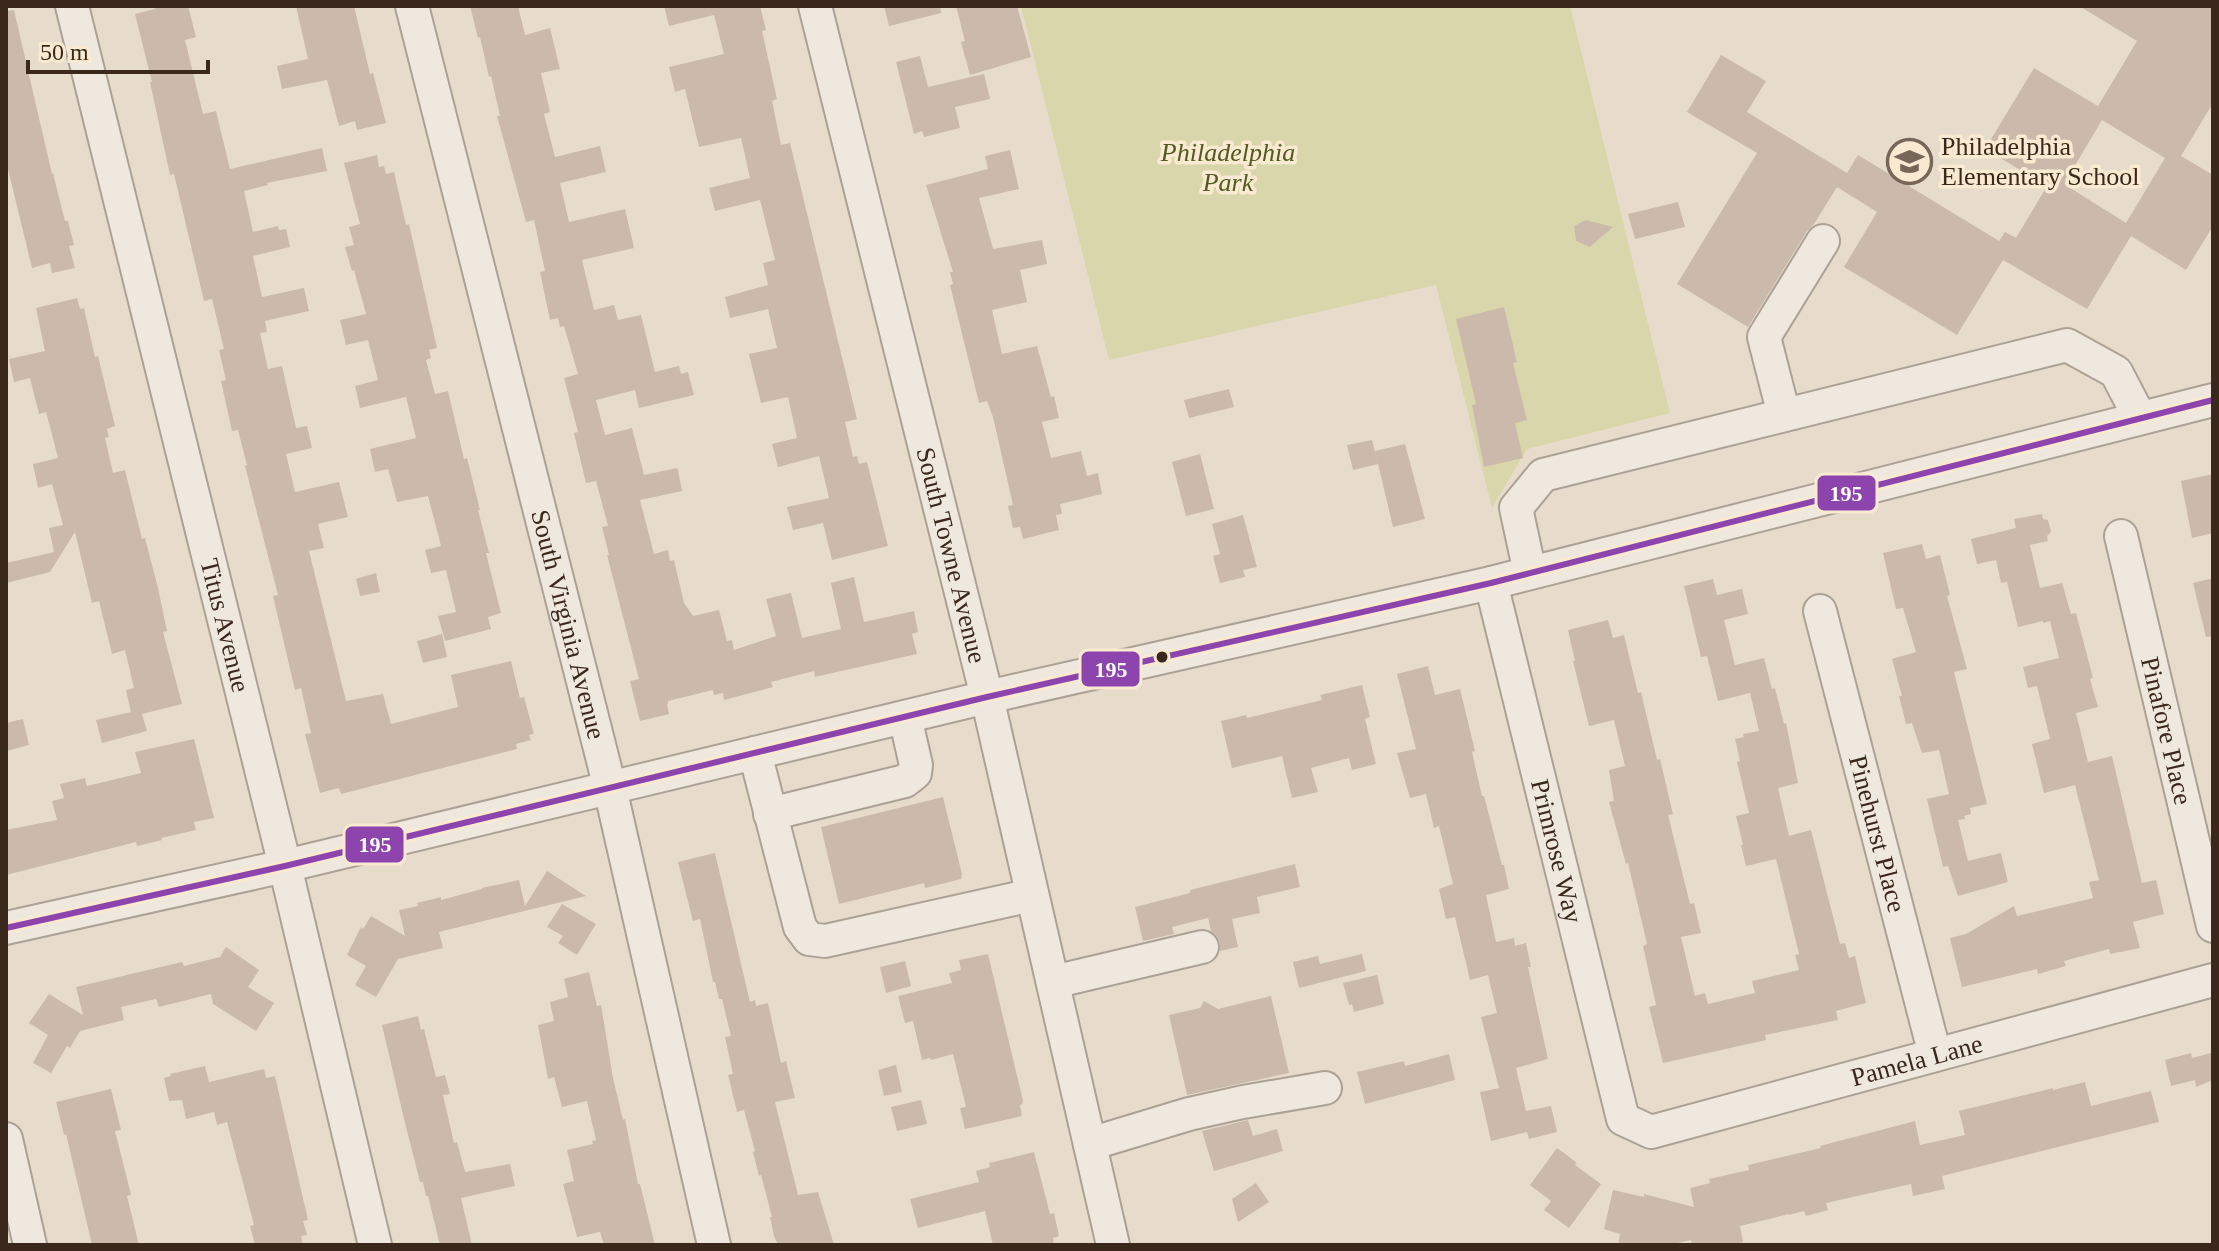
<svg xmlns="http://www.w3.org/2000/svg" width="2219" height="1251" font-family="'Times New Roman',serif">
	<rect width="100%" height="100%" fill="#e7dccb"/>
	<path fill="#dad6ac" d="M1021 6H1570L1670 413 1527 449 1492 508 1436 285 1109 360Z"/>
	<path fill="#cbbaac" fill-rule="evenodd" d="M154 6H188L196 37 185 40 203 114 216 111 230 169 322 148 327 171 267 183 268 185 244 191 253 232 278 226 279 230 286 229 290 247 253 256 262 297 304 288 309 311 265 321 267 332 260 333 268 369 282 366 296 428 307 426 312 448 286 454 295 492 339 482 348 517 318 524 324 548 309 551 346 701 383 694 391 724 458 707 451 675 511 661 520 698 524 697 534 734 529 735 531 740 516 744 517 749 341 794 339 788 320 793 305 734 311 733 301 688 295 690 273 596 278 595 245 466 247 465 238 430 232 431 221 381 226 380 219 350 224 349 212 299 204 301 174 174 170 175 150 82H152L135 14 155 9Z
		M296 6H354L370 74 373 73 386 123 357 130 355 121 339 126 327 80 282 89 277 66 308 59Z
		M470 6H518L525 35 550 28 560 69 541 73 550 112 544 114 555 157 600 146 606 172 560 183 569 222 625 209 634 248 582 260 594 310 614 305 618 320 641 315 655 372 679 366 681 374 688 372 694 395 639 408 635 390 596 400 605 435 632 428 644 475 677 468 678 470 682 491 640 500 654 554 668 550 670 561 674 560 684 603 693 616 719 610 727 641 732 640 734 650 776 636 766 599 791 593 802 638 841 629 831 583 854 577 864 622 914 611 918 632 912 634 917 654 815 677 814 671 771 682 773 687 724 700 723 693 714 695 713 690 668 701V704H667L669 714 640 721 630 681 639 679 607 555H609L602 527 608 526 596 481 586 483 574 433 578 432 564 378 578 374 564 326 560 327 558 318 550 320 540 272 545 271 534 220 526 222 497 116H500L491 76 489 77 480 37 478 38Z
		M664 6H760L766 30 762 31 777 99 772 101 781 145 790 143 857 419 845 422 853 457 857 456 859 464 867 462 888 546 832 560 823 523 793 530 787 507 829 498 819 456 778 467 772 444 797 438 788 397 761 403 754 375 749 354 777 348 768 309 730 318 725 297 768 285 763 263 775 260 760 200 715 211 709 188 750 178 741 138 699 147 685 89 675 92 669 67 724 54 714 15 669 26Z
		M884 6H940L941 13 889 26Z
		M956 6H1017L1031 57 970 75 961 42 965 41Z
		M2079 6H2213V103L2181 156 2213 175V226L2186 270 2131 236 2087 309 2003 260 1957 335 1844 267 1877 212 1837 187 1814 224 1807 231 1748 327 1677 284 1757 153 1687 112 1721 55 1766 81 1747 112 1847 173 1858 155 1999 241 2005 232 2016 238 2047 186 1985 149 2034 68 2098 106 2137 41ZM2102 120 2165 158 2126 223 2064 184Z
		M14 10 52 174 53 173 65 221H68L74 245 69 246 75 268 52 273 50 263 32 268 6 161V11Z
		M920 56 928 87 984 74 990 99 955 107 960 128 924 137 922 131 914 134 896 62Z
		M1010 150 1019 189 979 198 993 249 1042 240 1047 264 1020 270 1027 302 992 310 1002 354 1037 346 1051 397 1054 396 1059 418 1042 422 1051 458 1081 451 1087 476 1098 473 1102 494 1060 504 1062 514 1056 515 1059 530 1023 539 1020 527 1013 528 1008 506 1013 505 993 417 987 401 979 403 950 285 953 284 950 272H953L926 185 988 169 985 156Z
		M377 155 379 167 384 166 386 174 394 172 406 225 409 224 437 348 429 350 431 358 426 360 435 394 448 391 464 459 467 458 480 510H478L489 553H486L501 613 488 617 491 629 445 641 438 616 456 612 446 570 431 573 425 550 441 546 428 496 397 502 388 469 375 472 370 449 416 438 406 397 360 408 355 386 378 380 368 340 346 345 340 320 366 314 354 270 352 271 345 247 354 245 349 227 360 224 344 163Z
		M1678 202 1685 227 1635 239 1628 214Z
		M1586 220 1613 227 1590 247 1576 241 1574 226Z
		M77 298 80 309 84 308 94 353 95 357 98 356 115 426 107 429 109 437 105 438 113 473 125 470 142 539 145 538 158 588 167 631 163 632 182 704 142 714 147 731 102 743 96 720 131 712 126 690 134 688 125 650 112 654 99 601 92 603 75 532 50 572 6 583V563L54 552 49 528 63 525 52 484 38 488 33 464 58 458 46 412 39 414 30 378 14 382 9 359 45 351 36 308Z
		M1504 307 1517 362 1513 363 1527 420 1515 423 1523 458 1484 467 1472 405 1476 404 1456 319Z
		M1229 389 1234 407 1189 418 1184 400Z
		M1372 440 1378 464 1353 470 1347 445Z
		M1405 444 1425 519 1393 527 1375 451Z
		M1200 454 1214 509 1186 516 1172 462Z
		M2213 474V533L2192 538 2181 481Z
		M2042 514 2043 519 2048 520 2051 532 2047 536 2048 541 2030 545 2040 588 2062 583 2071 614 2076 613 2093 678 2090 679 2098 707 2076 713 2088 762 2112 756 2142 883 2156 880 2164 914 2133 922 2140 948 2110 954 2109 949 2064 961 2066 966 2038 974 2037 969 1962 987 1950 938 1966 934 2014 906 2017 916 2093 898 2089 882 2099 880 2075 785 2044 793 2032 744 2050 739 2037 686 2028 688 2023 667 2059 658 2050 621 2043 623V621L2018 627 2007 582 2001 583 1996 560 1977 564 1971 539 2016 528 2014 519Z
		M1243 515 1257 567 1243 570 1245 577 1220 583 1213 556 1220 554 1212 524Z
		M1922 544 1926 559 1940 555 1950 595 1947 596 1967 669 1954 672 1987 804 1970 808 1971 814 1964 816 1965 819 1958 820 1968 861 2001 853 2008 882 1958 896 1948 866 1943 867 1927 799 1949 794 1939 750 1922 753 1912 723 1906 724 1899 696H1902L1892 659 1916 652 1903 608 1896 609 1883 553Z
		M376 573 380 592 360 596 356 579Z
		M2213 578V636L2206 637 2193 583Z
		M1713 579 1717 595 1742 589 1748 614 1724 620 1735 665 1764 658 1772 689 1775 688 1784 724 1786 723 1798 783 1778 788 1789 836 1811 830 1840 944 1845 943 1849 958 1855 956 1866 1003 1836 1011 1838 1020 1765 1035 1766 1040 1663 1063 1649 1007 1656 1005 1643 946 1647 944 1628 863 1626 864 1609 802 1614 801 1609 770 1625 766 1614 720 1589 726 1573 661H1575L1568 630 1608 620 1613 638 1624 635 1638 693 1641 692 1657 760 1660 759 1673 814 1668 815 1690 904 1694 903 1701 933 1681 937 1695 996 1705 993 1708 1004 1755 993 1752 981 1799 970 1795 955 1799 954 1776 859 1746 866 1741 845H1743L1736 816 1749 813 1737 762 1740 761 1735 739 1744 737 1743 734 1759 731 1750 693 1718 701 1707 656 1701 657 1684 586Z
		M442 634 447 657 423 663 417 641Z
		M1428 666 1435 695 1460 689 1475 751 1472 752 1482 796H1484L1502 865H1504L1509 889 1486 895 1496 942 1514 938 1515 946 1526 943 1531 967H1528L1548 1059 1516 1068 1526 1111 1551 1106 1557 1132 1529 1139 1527 1132 1491 1141 1480 1092 1499 1088 1481 1017 1497 1013 1488 975 1470 980 1455 917 1446 919 1439 889 1453 884 1439 826 1434 828 1426 794 1410 798 1397 753 1416 749 1397 674Z
		M1362 685 1370 717 1365 719 1376 764 1352 770 1349 758 1311 768 1318 792 1292 798 1282 756 1232 768 1221 721 1246 715 1247 718 1322 700 1320 695Z
		M23 719 29 745 6 751V723Z
		M194 739 214 818 194 822 196 830 161 838 162 840 137 846 136 842 6 875V830L57 820 52 801 64 798 60 784 85 778 87 786 141 773 135 752Z
		M943 797 962 874 961 879 925 888 924 883 839 904 821 827Z
		M715 853 750 1002 755 1000 756 1006 768 1003 781 1063 786 1061 795 1098 775 1102 798 1195 818 1192 834 1245H778L774 1236 770 1217H772L761 1175 759 1176 753 1152 755 1151 744 1110 737 1112 728 1075 733 1074 725 1037 731 1036 722 999H719L715 982H713L700 919 693 921 678 862Z
		M1295 864 1300 887 1257 897 1260 913 1232 919 1238 947 1220 951V942L1216 935 1211 931 1208 918 1172 927 1174 934 1143 941 1135 907 1190 893V890Z
		M547 871 586 896 439 932 443 948 398 959 376 997 355 985 366 966 347 955 361 927 363 929 371 916 405 936 399 910 418 906 417 903 441 897V900L482 889V888L519 880 525 906Z
		M562 904 596 924 577 955 558 943 563 936 547 927Z
		M226 947 259 970 248 987 274 1003 256 1031 213 1004 211 994 159 1007 156 999 121 1007 124 1020 80 1031 70 1048 67 1046 51 1073 33 1063 48 1035 29 1023 49 994 83 1015 76 987 182 962 184 966 220 957Z
		M988 954 1023 1101 1022 1104 1020 1105 1022 1116 965 1129 960 1108 966 1107 953 1054 931 1060 930 1058 922 1060 913 1021 905 1023 898 996 952 983 949 973 961 970 959 960Z
		M1362 954 1366 971 1299 988 1293 962 1318 956 1320 964Z
		M905 961 911 986 886 993 880 967Z
		M589 972 597 1006 601 1005 613 1078 623 1120 625 1119 638 1184H640L655 1245H604L600 1232 577 1237 563 1184 574 1181 567 1150 593 1144 592 1141 596 1140 587 1101 562 1107 554 1077 548 1079 538 1025 554 1021 550 1002 568 997 564 979Z
		M1377 975 1384 1004 1354 1012 1352 1004 1349 1005 1343 983Z
		M1271 996 1289 1073 1187 1095 1169 1015 1200 1008 1204 1001 1218 1009Z
		M418 1016 421 1030 424 1029 436 1077 445 1075 450 1094 443 1095 454 1143 457 1142 465 1172 510 1164 515 1186 461 1198 472 1245H440L428 1196H426L423 1182H420L404 1119 382 1025Z
		M2191 1053 2192 1058 2211 1053 2213 1080 2196 1087 2195 1080 2171 1086 2165 1060Z
		M1449 1054 1455 1080 1365 1104 1357 1072 1404 1061 1405 1066Z
		M896 1065 902 1092 884 1096 878 1070Z
		M205 1066 209 1082 264 1069 266 1078 275 1076 308 1220 303 1221 307 1235 301 1236 303 1245H255L250 1226 254 1225 227 1122 217 1125 214 1112 186 1119 182 1100 169 1101 164 1078 171 1076 170 1074Z
		M2085 1082 2091 1106 2151 1091 2159 1122 1942 1176 1945 1189 1913 1196 1911 1184 1826 1203 1828 1210 1806 1216 1804 1211 1789 1215V1214L1740 1226 1743 1242 1731 1245H1692L1691 1240 1669 1245H1618L1620 1234 1604 1229 1613 1190 1644 1197V1194L1694 1207 1690 1188 1710 1183 1709 1179 1749 1170 1748 1165 1821 1148 1820 1146 1915 1121 1920 1145 1965 1135 1959 1111 2053 1088V1090Z
		M111 1089 121 1130 115 1131 131 1195 127 1196 139 1245H92L66 1134 64 1135 56 1102Z
		M921 1100 927 1124 897 1131 891 1107Z
		M1248 1120 1253 1136 1277 1129 1283 1151 1214 1171 1202 1131Z
		M1557 1148 1576 1162 1575 1165 1601 1184 1569 1228 1544 1210 1551 1201 1530 1185Z
		M1034 1152 1050 1214 1054 1213 1059 1236 1053 1238 1054 1245H993L985 1211 918 1228 910 1199 979 1182 976 1171 990 1167 989 1163Z
		M1256 1183 1269 1202 1238 1222 1232 1199Z"/>
	<g fill="none" stroke-linecap="round" stroke-linejoin="round">
		<defs>
			<g id="minor">
				<path id="s1" d="M72 6 285 866 375 1245"/>
				<path id="s2" d="M412 6 610 788 714 1245"/>
				<path id="s3" d="M815 6 987 697 1113 1245"/>
				<path d="M1784 415 1764 337 1823 241"/>
				<path id="s4" d="M2121 536 2213 926"/>
				<path d="M1530 573 1516 508 1543 475 2067 345 2116 372 2140 418"/>
				<path id="s5" d="M1491 583 1623 1119 1651 1132 2213 980"/>
				<path id="s6" d="M1820 611 1935 1055"/>
				<path d="M755 753 800 927 809 939 825 941 1032 895"/>
				<path d="M770 814 905 781 915 773 916 765 905 717"/>
				<path d="M6 928 285 866 987 697 1491 583 2213 400"/>
				<path d="M1053 982 1202 947"/>
				<path d="M6 1139 30 1245"/>
				<path d="M1090 1144 1189 1114 1243 1102 1325 1088"/>
			</g>
		</defs>
		<use href="#minor" stroke="#aca195" stroke-width="36"/>
		<use href="#minor" stroke="#eee8df" stroke-width="32"/>
		<defs>
			<path id="bus-1" d="M6 928 285 866 987 697 1491 583 2213 400"/>
		</defs>
		<use href="#bus-1" stroke="#f9ead1" stroke-width="12"/>
		<use href="#bus-1" stroke="#8e44ad" stroke-width="6"/>
	</g>
	<defs>
		<symbol id="school-ring" viewBox="-11 -11 22 22"><circle r="9.5" fill="#f9ead1" stroke="#776759" stroke-width="1.5"/><path d="M0-5L7-2L0 1L-7-2ZM-4 1L0 2.5L4 1V4Q0 6-4 4Z" fill="#776759"/></symbol>
	</defs>
	<g fill-rule="evenodd">
		<use href="#school-ring" x="1884" y="136" width="51" height="51"/>
	</g>
	<circle fill="#3b281c" stroke="#f9ead1" stroke-width="3" cx="1162" cy="657" r="7"/>
	<g text-anchor="middle" dominant-baseline="central" stroke-width="7" stroke-linejoin="round" paint-order="stroke">
		<g font-size="26" fill="#3b281c" stroke="#f9ead1" text-anchor="start">
			<text x="1941" y="146">Philadelphia<tspan x="1941" dy="30">Elementary School</tspan></text>
		</g>
		<g font-size="26" font-style="italic" fill="#505a21" stroke="#f9ead1">
			<text x="1228" y="152">Philadelphia<tspan x="1228" dy="30">Park</tspan></text>
		</g>
		<g font-size="26" fill="#3b281c" stroke="#f9ead1">
			<text stroke="none"><textPath href="#s3" startOffset="566">South Towne Avenue</textPath></text>
			<text stroke="none"><textPath href="#s2" startOffset="638">South Virginia Avenue</textPath></text>
			<text stroke="none"><textPath href="#s1" startOffset="638">Titus Avenue</textPath></text>
			<text stroke="none"><textPath href="#s4" startOffset="200">Pinafore Place</textPath></text>
			<text stroke="none"><textPath href="#s6" startOffset="230">Pinehurst Place</textPath></text>
			<text stroke="none"><textPath href="#s5" startOffset="276">Primrose Way</textPath></text>
			<text stroke="none"><textPath href="#s5" startOffset="858">Pamela Lane</textPath></text>
		</g>
	</g>
	<g stroke="#f9ead1" stroke-width="3">
		<rect x="1816" y="474" width="61" height="38" rx="8" fill="#8e44ad"/>
		<rect x="1080" y="650" width="61" height="38" rx="8" fill="#8e44ad"/>
		<rect x="344" y="825" width="61" height="39" rx="8" fill="#8e44ad"/>
	</g>
	<g font-size="22" text-anchor="middle" font-weight="bold" fill="#fff">
		<text x="1846" y="501">195</text>
		<text x="1111" y="677">195</text>
		<text x="375" y="852">195</text>
	</g>
	<rect width="2219" height="1251" fill="none" stroke="#3b281c" stroke-width="16"/>
	<path d="M28 60v12h180v-12" fill="none" stroke="#3b281c" stroke-width="4"/>
	<text x="40" y="60" font-size="24" fill="#3b281c" stroke="#f9ead1" stroke-width="6" paint-order="stroke">50 m</text>
</svg>
